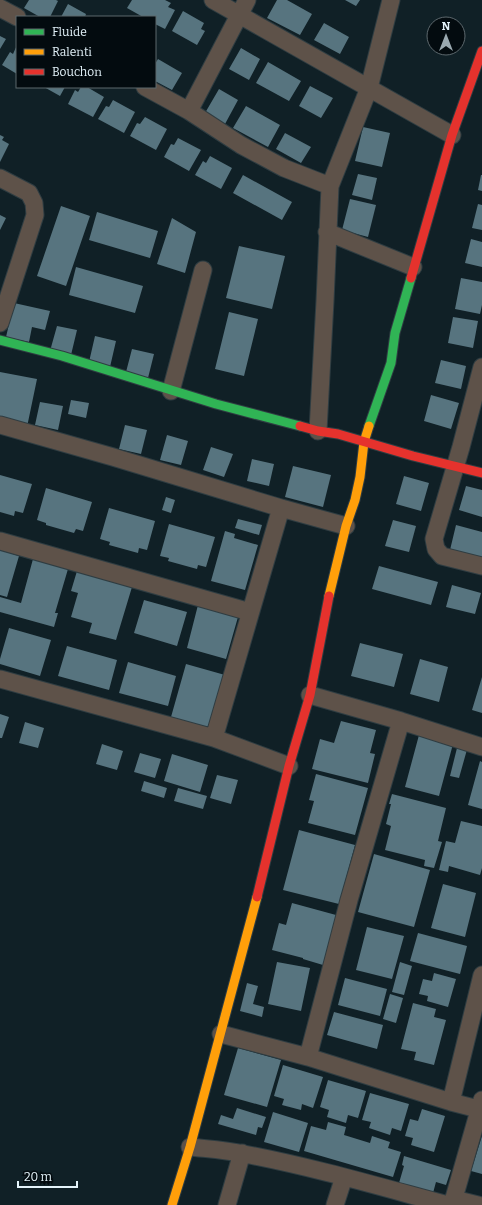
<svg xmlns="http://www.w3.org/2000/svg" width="482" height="1205" font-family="Bitter,serif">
	<rect width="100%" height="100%" fill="#102026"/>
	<path fill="#57747f" d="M29 0H56L58 1 50 17H40L24 8Z
		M132 0H165L171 3 168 7 175 10 165 29 155 24V17H143L127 8Z
		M277 0H287L312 14 300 35 267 18Z
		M345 0H360L356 6Z
		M68 4 86 14 85 17H61Z
		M183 11 204 23 201 29 205 31 197 45 172 31Z
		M324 23 349 37 340 54 314 40Z
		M0 36 6 39 0 49Z
		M17 45V74L2 65 10 52 13 54Z
		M241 48 260 59 249 80 229 69Z
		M158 59 182 73 172 90 155 81V64Z
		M268 62 301 81 289 101 256 83Z
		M310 86 333 98 321 118 299 106Z
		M44 87H65L60 96Z
		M81 87H87L104 97 93 117 68 104 75 90 78 92Z
		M219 89 238 100 225 124 205 113Z
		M113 100 135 112 124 133 98 119 106 106 109 107Z
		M246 106 280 125 268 147 233 128Z
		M145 117 167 129 156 150 130 136 137 123 140 124Z
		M363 127 390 133 382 167 355 161Z
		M285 133 311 147 301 163 276 149Z
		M0 135 4 137 2 140 9 144 0 162Z
		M178 138 201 150 189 171 164 157 171 144 174 145Z
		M210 156 232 168 221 189 195 175 203 161 206 163Z
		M358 174 377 178 372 200 352 195Z
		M243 175 292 202 282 220 233 193Z
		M481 175H482V191L478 190Z
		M350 199 376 205 368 237 342 230Z
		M478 204 482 205V230L472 228Z
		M61 206 90 216 66 286 37 276Z
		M97 212 158 231 150 258 89 240Z
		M0 215 6 218 0 230Z
		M172 218 196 232 185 273 157 264Z
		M471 239 482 242V267L465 263Z
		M239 246 285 256 272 309 226 298Z
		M76 267 143 286 135 313 69 295Z
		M461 278 482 282V305L480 314 455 309Z
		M14 303 50 311 45 330 32 327 29 342 6 337Z
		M229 312 258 319 244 376 215 369Z
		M453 317 478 321 473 348 448 343Z
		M57 326 77 330 71 355 50 351Z
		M95 336 116 341 110 367 89 362Z
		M132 349 154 354 148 378 126 372Z
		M441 360 466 366 461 389 435 383Z
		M0 372 37 379 27 427 0 422Z
		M431 395 459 403 451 429 424 421Z
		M71 400 89 403 86 418 68 414Z
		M40 402 63 406 58 430 35 425Z
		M125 425 147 430 141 454 119 449Z
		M167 435 188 441 181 465 160 460Z
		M211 447 233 454 224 477 203 470Z
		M252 459 274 464 269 486 247 481Z
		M293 466 331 475 323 507 285 497Z
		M0 475 32 484 23 513 15 511 14 516 0 512Z
		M404 476 429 483 421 511 396 504Z
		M466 486 482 490V517L459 510Z
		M46 488 92 502 83 531 76 529 74 533 46 525V523L37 520Z
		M166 497 175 500 171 513 162 510Z
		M109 508 155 521 147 550 139 548 138 553 109 545 110 542 100 539Z
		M238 519 262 525 259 535 235 528Z
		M393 520 416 526 409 552 385 546Z
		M169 524 215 537 206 567 198 565 197 569 168 561 169 558 160 556Z
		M456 525 482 532V559L450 550Z
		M225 531 235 534 234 538 258 545 245 590 211 581Z
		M0 550 19 556 7 597 0 595Z
		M33 559 68 569 55 613H58L54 627 0 612V597L21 603Z
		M379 566 438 582 431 605 372 589Z
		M77 571 132 587 116 640 89 633 92 623 71 617 78 593 71 591Z
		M452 585 481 593 475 614 446 607Z
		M144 600 187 612 177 646 134 633Z
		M198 605 238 617 226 659 187 648Z
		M9 628 51 640 40 676 0 664V659Z
		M360 643 403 654 394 687 351 676Z
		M67 646 117 660 109 690 58 676Z
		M420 659 448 667 439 702 410 694Z
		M128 662 176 676 168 706 119 693Z
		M186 664 225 675 210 728 171 717Z
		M482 677V713L472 710Z
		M0 714 9 717 2 738H0Z
		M341 721 376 730 370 753 375 754 368 783 312 769 320 739 334 743Z
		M25 722 44 728 38 748 19 743Z
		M419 735 453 744 439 796 405 787Z
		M102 744 123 751 117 770 96 764Z
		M458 744 468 746 459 778 450 776Z
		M140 753 161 759 155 778 134 772Z
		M172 754 208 765 200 792 164 781Z
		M480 761 482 762V809L468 805Z
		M316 774 368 788 355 835 308 823 314 801 309 800Z
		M217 775 238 780 231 804 210 798Z
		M144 781 167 788 164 798 141 791Z
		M178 788 207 796 203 809 174 801Z
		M392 794 446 808 438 841 442 842 434 868 424 866 425 860 385 850 391 826 386 824 391 804H389Z
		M461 821 482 826V868L480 875 449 866 448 872 439 870 446 841 455 843Z
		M299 830 355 845 339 904 283 890Z
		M374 854 430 870 414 927 358 912Z
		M443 884 476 893 465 937 431 928Z
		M292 903 336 915 323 965 303 959V958L272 950 279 923 286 925Z
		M367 927 404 936 392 979 356 970Z
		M418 933 467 946 460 974 410 961Z
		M277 962 310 968 301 1011 268 1004Z
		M400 962 412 966 404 995 392 992Z
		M434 973 456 979 448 1007 427 1001 428 996 419 994 423 979 432 981Z
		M345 978 387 989 380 1016 338 1005Z
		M247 983 258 986 253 1004 264 1007 262 1017 240 1011Z
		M390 994 403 998 396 1023 383 1019Z
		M413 1003 436 1009 434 1017 446 1020 434 1065 414 1060 416 1052 401 1049Z
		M334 1012 383 1025 377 1049 327 1035Z
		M238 1048 281 1060 267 1107 224 1095Z
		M283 1065 323 1077 313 1108 302 1104 301 1110 282 1105 284 1099 274 1096Z
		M328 1080 366 1091 358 1118 348 1115 346 1123 327 1117 329 1110 320 1107Z
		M370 1093 409 1104 401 1131 392 1128 390 1135 369 1128 371 1122 362 1120Z
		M237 1108 266 1117 262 1128 258 1127 256 1135 218 1124 221 1115 233 1119Z
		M422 1109 445 1116 434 1152 411 1145 413 1138 405 1136 410 1119 418 1121Z
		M273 1112 308 1123 299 1152 264 1142Z
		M328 1122 346 1127 344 1135 370 1143 372 1136 390 1142 388 1148 401 1152 393 1177 304 1151 311 1126 326 1130Z
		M482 1136V1174L471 1171Z
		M404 1156 451 1170 446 1185 436 1182 433 1193 399 1183 404 1166 402 1165Z"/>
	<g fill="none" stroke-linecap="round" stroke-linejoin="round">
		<defs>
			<path id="street" d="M213 0 452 135
				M0 8 17 17
				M145 87 189 111 241 145 284 168 330 186 325 301 318 431
				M189 111 247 0
				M0 178 29 193 34 203 35 215 0 323
				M330 186 369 88 391 0
				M327 232 413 267
				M482 367 461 447 434 539 436 549 442 556 482 566
				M171 391 203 270
				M0 425 113 457 281 508 346 526
				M0 541 250 612
				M0 679 214 738 289 766
				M310 695 401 721 482 747
				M214 738 281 508
				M221 1034 308 1057 451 1102 482 1110
				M308 1057 349 900 401 721
				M451 1102 482 975
				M190 1147C208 1149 226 1150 244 1154 313 1167 381 1187 448 1205
				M454 1199 478 1205
				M227 1205 242 1153
				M335 1205 344 1177
				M452 1205 482 1100"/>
			<path id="fast" d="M0 340 62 356 216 404 300 426
				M369 426 391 363 395 333 411 278"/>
			<path id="slow" d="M329 596 346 526 355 500 360 477 364 442 369 426
				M172 1205 190 1147 257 897"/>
			<path id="jam" d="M411 278 452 135 482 51
				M300 426 318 431 338 434 413 456 482 473
				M257 897 289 766 310 695 329 596"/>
		</defs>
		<use href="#street" stroke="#2f3d42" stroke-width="19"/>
		<use href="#fast" stroke="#2f3d42" stroke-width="11"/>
		<use href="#slow" stroke="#2f3d42" stroke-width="11"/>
		<use href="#jam" stroke="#2f3d42" stroke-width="11"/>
		<use href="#street" stroke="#5e5249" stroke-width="17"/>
		<use href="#fast" stroke="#30b455" stroke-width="9"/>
		<use href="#slow" stroke="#ff9f0a" stroke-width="9"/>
		<use href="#jam" stroke="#e5322d" stroke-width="9"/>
	</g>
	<rect x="16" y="16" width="140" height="72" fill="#030b0f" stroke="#5d686d"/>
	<rect x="24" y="29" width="20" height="6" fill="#30b455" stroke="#5d686d"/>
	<text x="52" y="36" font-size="12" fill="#e4f3fa">Fluide</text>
	<rect x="24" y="49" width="20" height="6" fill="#ff9f0a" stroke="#5d686d"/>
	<text x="52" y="56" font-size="12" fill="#e4f3fa">Ralenti</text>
	<rect x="24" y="69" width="20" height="6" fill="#e5322d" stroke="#5d686d"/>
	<text x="52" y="76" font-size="12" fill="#e4f3fa">Bouchon</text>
	<g transform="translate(446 36)"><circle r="19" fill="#030b0f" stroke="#5d686d"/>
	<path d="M0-3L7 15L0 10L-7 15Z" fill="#9aa9b0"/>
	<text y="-6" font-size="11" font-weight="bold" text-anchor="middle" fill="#e4f3fa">N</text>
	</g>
	<path d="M18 1181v6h59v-6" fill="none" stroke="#e4f3fa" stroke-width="2"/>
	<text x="24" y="1181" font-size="12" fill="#e4f3fa" stroke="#030b0f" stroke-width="3" paint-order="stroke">20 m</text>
</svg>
